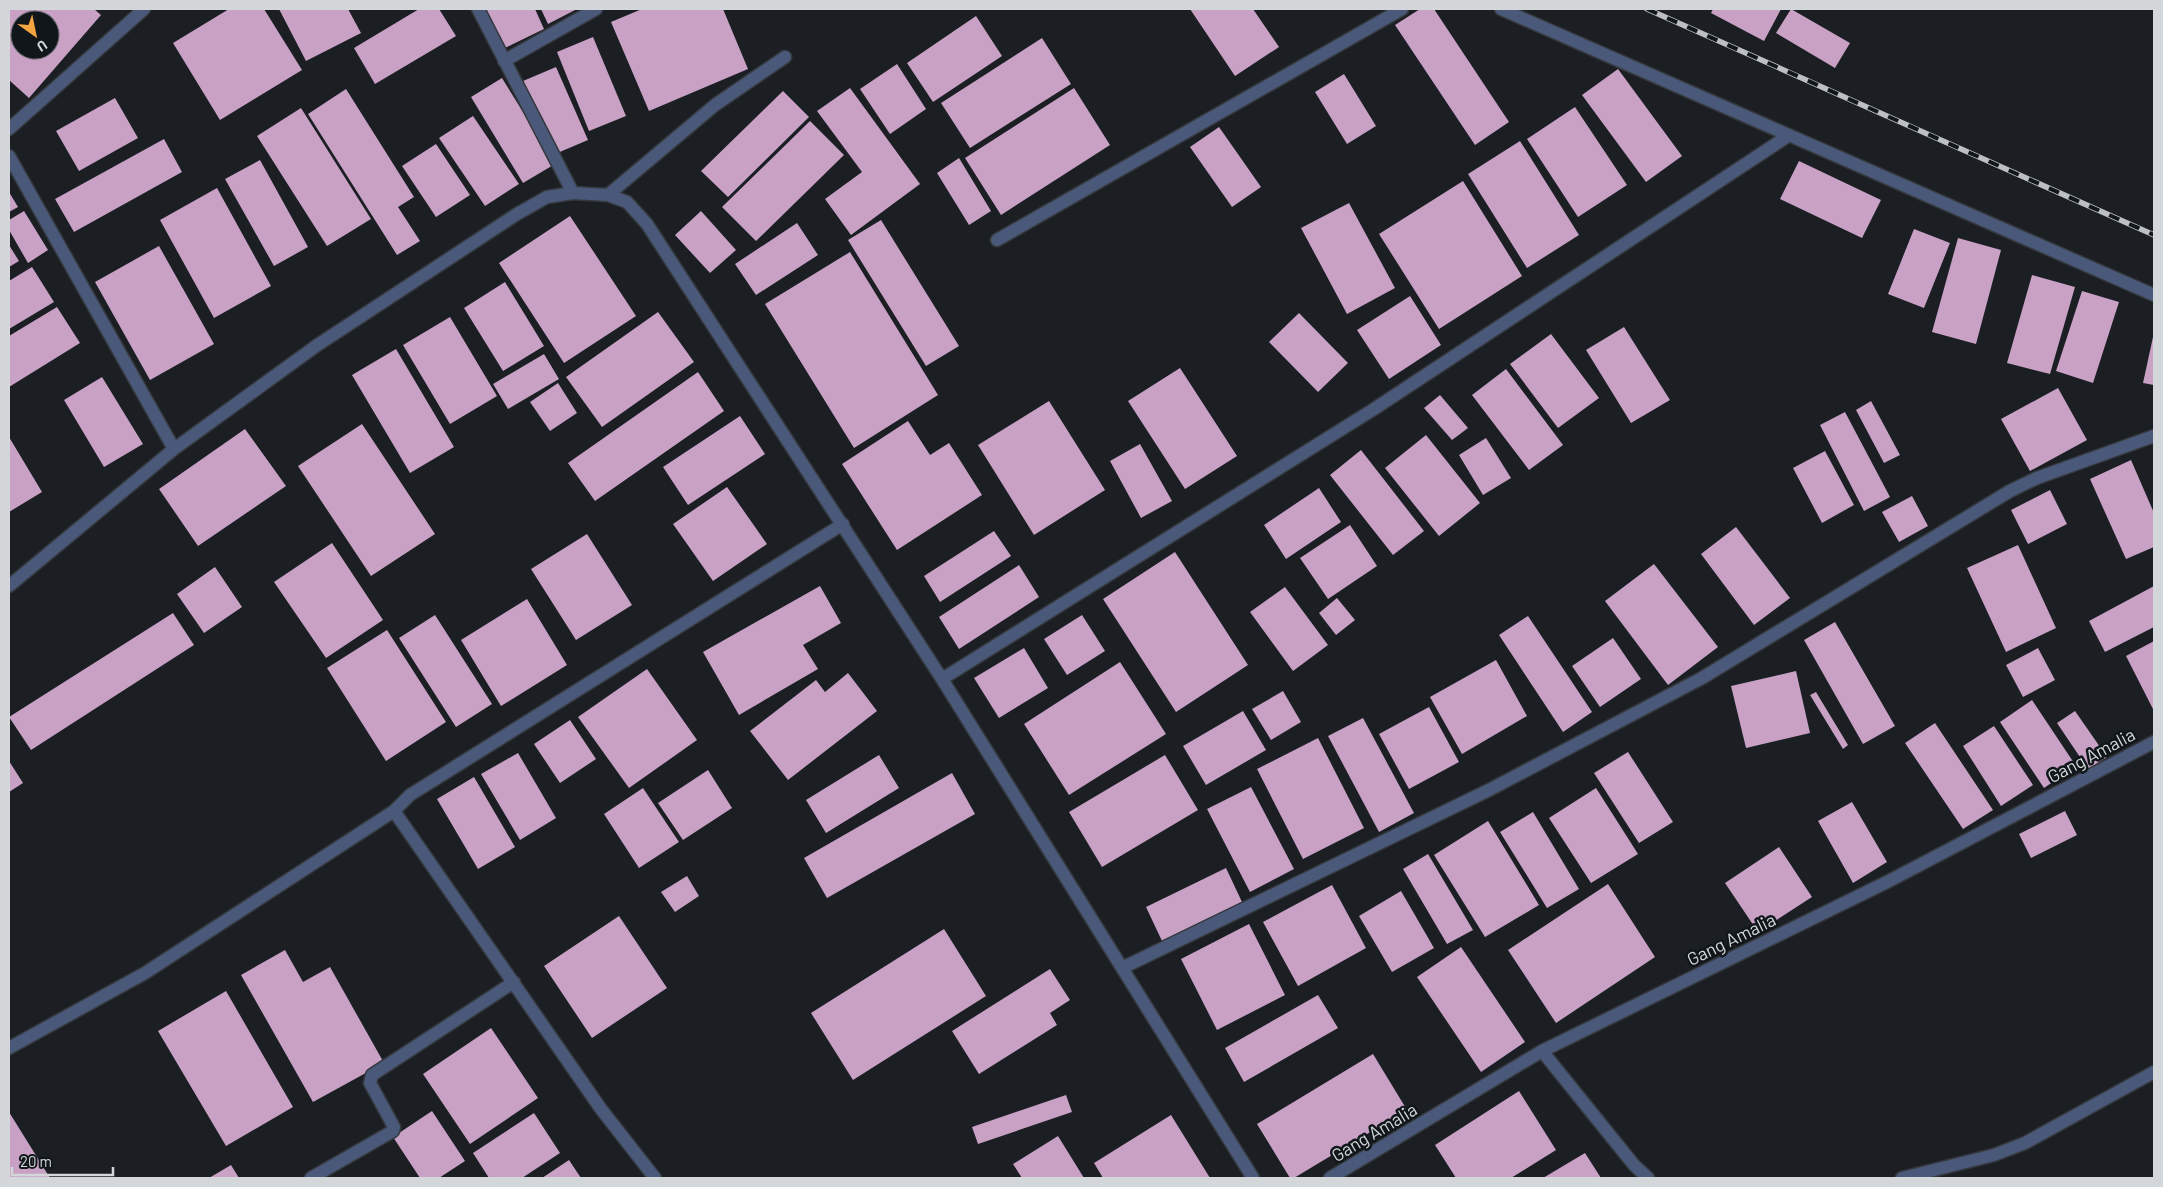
<svg xmlns="http://www.w3.org/2000/svg" width="2163" height="1187" font-family="Barlow,sans-serif">
	<rect width="100%" height="100%" fill="#1b1f24"/>
	<path fill="#c8a1c5" fill-rule="evenodd" d="M9 9H94L101 15 29 98 9 80ZM20 20H50V50H20Z
		M229 9H264L302 70 220 120 173 43Z
		M279 9H348L361 33 306 61Z
		M419 9H439L456 36 375 84 354 48Z
		M486 9H535L544 29 505 48Z
		M541 9H577L548 24Z
		M642 9H723L748 69 649 111 611 22Z
		M1190 9H1253L1279 47 1235 76Z
		M1420 9H1434L1509 122 1475 145 1395 25Z
		M1713 9H1781L1764 41 1711 13Z
		M1791 9 1850 43 1835 68 1776 33Z
		M976 16 1002 56 933 102 907 63Z
		M593 37 626 116 589 131 557 52Z
		M1042 38 1071 84 970 148 941 103Z
		M897 64 926 109 890 134 860 89Z
		M556 67 588 140 555 154 523 81Z
		M1618 69 1682 156 1646 182 1582 95Z
		M1344 74 1376 126 1347 144 1315 92Z
		M502 78 555 164 523 183 471 97Z
		M850 88 920 184 851 235 825 199 862 172 817 111Z
		M1074 88 1110 145 1001 215 965 158Z
		M346 89 414 197 398 207 420 241 397 255 308 114Z
		M783 91 809 117 728 197 701 171Z
		M115 98 138 138 79 171 56 131Z
		M1575 107 1627 185 1578 217 1527 139Z
		M301 108 371 219 327 246 257 136Z
		M473 116 519 184 485 206 439 138Z
		M810 121 844 155 756 241 722 207Z
		M1219 127 1261 187 1232 207 1190 147Z
		M164 139 182 172 74 232 55 199Z
		M1520 141 1579 235 1527 268 1468 174Z
		M436 144 470 195 436 217 402 166Z
		M959 158 991 211 969 225 937 173Z
		M260 160 308 247 274 266 225 179Z
		M1799 161 1881 200 1862 238 1780 199Z
		M1463 181 1522 276 1439 329 1379 234Z
		M217 188 271 286 214 318 160 220Z
		M9 192 18 207 9 212Z
		M1349 203 1395 288 1347 314 1301 228Z
		M24 211 48 250 28 263 9 230V220Z
		M701 211 736 250 710 273 675 235Z
		M570 216 636 316 564 363 499 263Z
		M881 220 959 346 926 366 848 240Z
		M797 223 818 255 756 295 735 264Z
		M1914 229 1950 243 1924 308 1888 294Z
		M1958 238 2001 250 1976 344 1932 332Z
		M9 245 19 261 9 267Z
		M159 246 214 344 150 380 95 282Z
		M850 252 938 395 854 448 765 304Z
		M32 267 54 302 9 329V281Z
		M2032 275 2075 287 2050 374 2007 363Z
		M505 282 544 346 503 371 464 308Z
		M2082 291 2119 302 2093 383 2056 371Z
		M1410 296 1441 345 1389 379 1357 330Z
		M57 307 80 343 9 387V336Z
		M658 312 694 362 602 427 566 377Z
		M1299 313 1348 363 1318 392 1269 342Z
		M450 317 497 396 450 424 403 345Z
		M1624 327 1670 400 1631 423 1586 350Z
		M1551 334 1599 398 1558 428 1510 364Z
		M2153 337H2154V385L2143 383Z
		M396 349 454 447 410 473 352 375Z
		M544 354 559 379 508 409 493 384Z
		M1180 368 1237 456 1185 489 1128 401Z
		M1506 369 1563 445 1529 470 1472 395Z
		M698 372 724 411 595 501 568 463Z
		M102 377 143 444 104 467 64 400Z
		M558 383 577 413 550 431 530 402Z
		M2058 388 2087 440 2030 471 2001 419Z
		M1440 395 1468 428 1452 440 1424 408Z
		M1049 401 1105 490 1034 535 978 445Z
		M1871 401 1900 455 1884 463 1856 410Z
		M1845 412 1890 497 1864 511 1820 425Z
		M740 416 765 454 688 505 663 467Z
		M908 421 930 455 949 443 982 495 897 550 842 464Z
		M362 424 435 534 371 576 298 466Z
		M245 429 286 486 198 546 159 489Z
		M1426 435 1480 503 1439 536 1385 468Z
		M9 437 42 492 9 512Z
		M1486 438 1511 478 1483 495 1459 455Z
		M1140 444 1172 501 1141 518 1110 461Z
		M1361 450 1424 531 1393 555 1330 475Z
		M1825 451 1854 505 1822 523 1793 468Z
		M2131 460 2154 513V547L2126 559 2090 479Z
		M727 487 767 544 713 581 673 524Z
		M1319 488 1341 522 1286 559 1264 525Z
		M2050 490 2067 524 2028 544 2011 510Z
		M1912 496 1928 526 1899 542 1882 512Z
		M1350 525 1377 566 1328 599 1300 558Z
		M1736 527 1790 598 1754 625 1701 554Z
		M994 531 1011 556 940 602 924 576Z
		M587 534 632 605 576 640 531 569Z
		M332 543 383 620 326 658 274 582Z
		M2018 545 2056 628 2006 652 1967 568Z
		M1175 552 1248 665 1176 712 1103 599Z
		M1654 564 1718 647 1668 685 1605 601Z
		M1019 565 1039 597 959 649 939 617Z
		M215 567 242 607 204 633 177 594Z
		M820 586 841 623 803 645 818 669 739 715 703 652Z
		M2154 586V627L2105 652 2089 621Z
		M1285 587 1328 645 1293 671 1250 612Z
		M1337 598 1355 620 1336 635 1319 613Z
		M527 599 567 665 501 706 461 640Z
		M173 613 194 645 31 750 9 717Z
		M435 615 492 704 456 727 399 638Z
		M1082 615 1105 651 1067 675 1044 639Z
		M1528 616 1592 712 1563 732 1499 635Z
		M1835 622 1895 726 1863 744 1804 640Z
		M387 630 446 722 386 761 327 668Z
		M1613 638 1641 679 1600 707 1572 666Z
		M2154 641V711L2126 656Z
		M1024 648 1048 688 999 718 974 678Z
		M2038 648 2055 680 2023 697 2006 665Z
		M1496 660 1527 716 1462 754 1430 697Z
		M1120 662 1166 734 1069 795 1024 724Z
		M647 669 697 740 629 788 578 717Z
		M1796 671 1810 733 1746 748 1731 686Z
		M848 673 877 711 788 780 750 731 816 680 825 692Z
		M1283 691 1301 722 1271 740 1252 709Z
		M1816 692 1848 745 1843 749 1810 695Z
		M2032 700 2076 766 2044 788 2000 722Z
		M1429 707 1459 762 1409 789 1379 734Z
		M1243 711 1266 750 1206 785 1183 746Z
		M2075 711 2107 757 2088 769 2057 723Z
		M1363 718 1414 813 1379 832 1328 736Z
		M570 720 596 759 560 783 534 744Z
		M1935 723 1993 810 1963 829 1905 743Z
		M1994 726 2033 785 2001 806 1963 746Z
		M1318 738 1364 828 1303 859 1257 769Z
		M1628 752 1673 822 1639 843 1594 773Z
		M518 753 556 818 520 840 481 774Z
		M879 755 899 788 826 833 806 800Z
		M1165 755 1198 810 1102 867 1069 812Z
		M9 761 23 783 9 792Z
		M708 770 732 808 683 840 658 803Z
		M952 773 975 814 827 898 804 858Z
		M474 777 515 847 478 869 437 799Z
		M1251 787 1294 869 1250 892 1207 809Z
		M643 788 679 842 639 868 604 814Z
		M1596 788 1638 854 1591 883 1549 818Z
		M1852 802 1887 862 1853 883 1818 821Z
		M2065 811 2077 835 2031 858 2019 834Z
		M1533 812 1579 889 1547 908 1500 832Z
		M1488 821 1539 905 1485 937 1434 855Z
		M1779 847 1812 897 1758 932 1725 883Z
		M1428 854 1473 930 1447 944 1403 869Z
		M1226 868 1242 902 1162 941 1146 907Z
		M687 876 699 896 675 912 661 892Z
		M1608 884 1655 957 1556 1023 1508 950Z
		M1332 885 1366 948 1298 986 1263 922Z
		M1401 891 1434 948 1392 972 1359 916Z
		M619 916 667 988 592 1038 544 966Z
		M1249 924 1285 995 1217 1030 1181 959Z
		M944 929 986 996 853 1080 811 1013Z
		M1461 947 1525 1042 1481 1072 1417 977Z
		M285 950 303 982 330 967 384 1063 313 1102 241 975Z
		M1050 969 1070 1000 1050 1013 1057 1025 979 1074 952 1031Z
		M226 991 293 1107 226 1146 158 1031Z
		M1318 995 1338 1028 1244 1082 1225 1048Z
		M491 1028 538 1098 470 1144 423 1074Z
		M1373 1054 1407 1110 1294 1178H1290L1257 1124Z
		M1519 1091 1556 1150 1511 1178H1456L1435 1145Z
		M1066 1095 1072 1112 978 1144 972 1127Z
		M432 1111 465 1161 439 1178H420L393 1137Z
		M9 1112 50 1178H9Z
		M534 1113 560 1153 522 1178H489L473 1153Z
		M1171 1115 1210 1178H1103L1094 1163Z
		M1058 1136 1084 1178H1022L1013 1164Z
		M1585 1153 1601 1178H1543Z
		M569 1160 581 1178H542Z
		M231 1165 239 1178H209Z"/>
	<g fill="none" stroke-linecap="round" stroke-linejoin="round">
		<defs>
			<path id="minor" d="M478 9 573 193
				M1501 9 2154 295
				M504 61 596 9
				M9 129 144 9
				M9 156 174 449
				M608 195 715 105 785 57
				M997 240 1402 9
				M9 586 174 449 316 346 517 214 547 197 573 193 608 195 627 202 647 224 942 679 1253 1178
				M942 679 1374 409 1788 136
				M394 811 601 1109 655 1178
				M1122 968 1489 790 1702 678 2010 491 2037 478 2154 436
				M9 1048 145 973 394 811 410 795 843 524
				M1542 1051 1634 1165 1648 1178
				M311 1178 393 1131 394 1127 370 1083 372 1075 514 982
				M1330 1178 1542 1051 1887 882 2154 742
				M1902 1178 1994 1155 2025 1143 2154 1072"/>
		</defs>
		<use href="#minor" stroke="#35393d" stroke-width="15"/>
		<use href="#minor" stroke="#4a597a" stroke-width="12"/>
		<defs>
			<path id="rail" d="M1647 9 2154 235"/>
		</defs>
		<use href="#rail" stroke="#bcc0c3" stroke-width="5.5"/>
		<use href="#rail" stroke="#11161b" stroke-width="4" stroke-dasharray="11" stroke-linecap="butt"/>
	</g>
	<g text-anchor="middle" dominant-baseline="central" stroke-width="5" stroke-linejoin="round" paint-order="stroke">
		<g font-size="18" fill="#d3d7da" stroke="#11161b">
			<text transform="translate(2091 755) rotate(-28)">Gang Amalia</text>
			<text transform="translate(1731 939) rotate(-26)">Gang Amalia</text>
			<text transform="translate(1374 1132) rotate(-31)">Gang Amalia</text>
		</g>
	</g>
	<rect width="2163" height="1187" fill="none" stroke="#d3d7da" stroke-width="20"/>
	<g transform="translate(35 35) rotate(147)"><circle r="24" fill="#11161b" stroke="#5f6367"/>
	<path d="M0-4L9 19L0 12L-9 19Z" fill="#f2a541"/>
	<text y="-8" font-size="14" font-weight="bold" text-anchor="middle" fill="#d3d7da">U</text>
	</g>
	<path d="M12 1167v8h101v-8" fill="none" stroke="#d3d7da" stroke-width="2.5"/>
	<text x="20" y="1167" font-size="15" fill="#d3d7da" stroke="#11161b" stroke-width="4" paint-order="stroke">20 m</text>
</svg>
